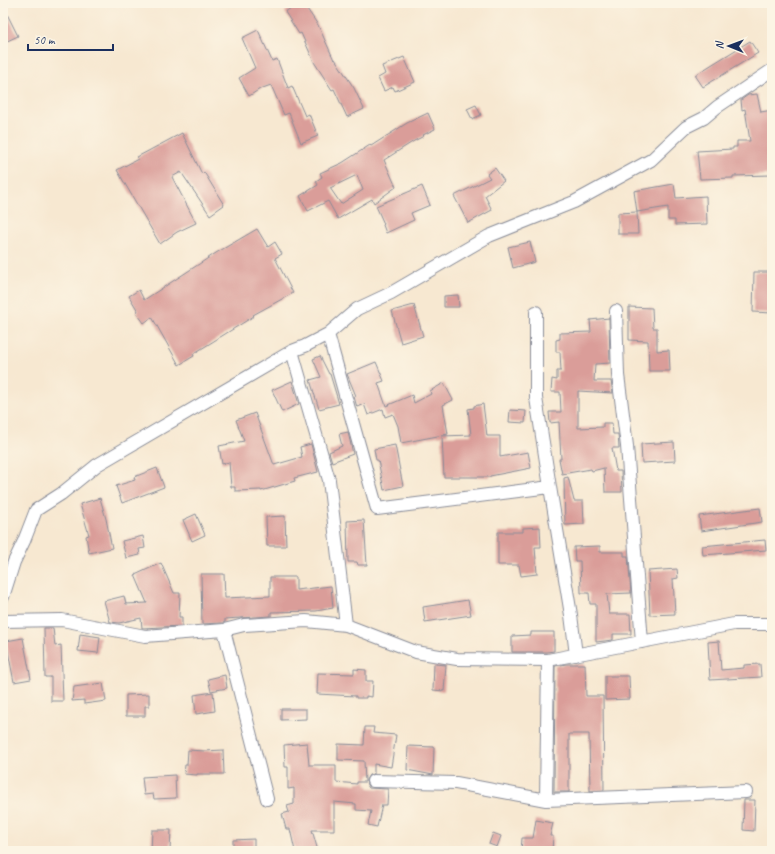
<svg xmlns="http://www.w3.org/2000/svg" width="775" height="854" font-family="Caveat,sans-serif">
	<rect width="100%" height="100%" fill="#fcf5e5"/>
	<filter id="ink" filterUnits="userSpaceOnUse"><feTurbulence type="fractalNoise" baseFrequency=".025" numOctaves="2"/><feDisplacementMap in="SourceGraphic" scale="8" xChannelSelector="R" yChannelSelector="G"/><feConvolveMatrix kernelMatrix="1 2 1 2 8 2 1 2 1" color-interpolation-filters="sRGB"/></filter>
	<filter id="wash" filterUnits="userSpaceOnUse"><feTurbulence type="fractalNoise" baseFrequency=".012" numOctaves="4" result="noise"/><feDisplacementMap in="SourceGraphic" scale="16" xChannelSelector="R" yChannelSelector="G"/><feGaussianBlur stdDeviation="0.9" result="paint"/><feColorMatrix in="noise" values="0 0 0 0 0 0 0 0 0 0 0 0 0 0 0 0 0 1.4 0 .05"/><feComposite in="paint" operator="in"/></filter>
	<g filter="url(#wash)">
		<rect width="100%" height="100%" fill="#f7e8d1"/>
		<g id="blocks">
			<path fill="#da9d99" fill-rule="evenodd" d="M299 3H303L318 25 334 60 335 59 354 88 364 109 347 117 334 89 332 90 314 62 301 33 299 34 285 12Z
				M3 6 18 36 3 43Z
				M258 30 272 61 277 59 288 88 292 86 305 116 309 114 318 136 301 143 289 113 284 115 271 85 260 89 249 96 239 78 255 68 242 38Z
				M750 41 758 53 703 87 695 75Z
				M404 57 415 82 395 91 393 87 384 91 378 78 385 74 382 66Z
				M757 94 761 112 772 110V175L733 176V178L700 179 697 151 733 149V147H737V141H750L745 109 742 110 741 100 748 95Z
				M476 105 481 115 472 119 467 109Z
				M428 113 435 129 423 135 424 136 414 141 384 160 396 187 374 203 372 199 338 219 328 201 308 211 300 196 318 185 316 181 322 177 320 173 342 163 370 145 371 146 407 123ZM357 175 363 190 341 204 330 188Z
				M182 133 202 174 204 172 224 205 210 215 181 172 172 177 196 223 177 232 160 244 117 170 138 159 137 157Z
				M495 168 504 181 485 196 492 210 468 223 454 196 490 178 487 174Z
				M674 184 676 198 706 196 707 224 675 225V220H668V207L637 212 634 191Z
				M422 186 430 205 411 213 414 220 386 233 383 225 384 224 376 206Z
				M637 212 638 234H618V213Z
				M257 229 268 247 275 242 282 254 275 258 293 293 253 315 254 316 193 354 194 356 179 365 152 317 144 323 136 312 138 311 129 296 139 290 144 300 216 253Z
				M530 242 535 262 513 268 508 247Z
				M754 272H772V313L753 312Z
				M458 295 459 307H444V296Z
				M414 305 423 336 401 343 392 311Z
				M629 307 652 308 653 328H657V351L669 350 670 371H649L648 341 629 340Z
				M609 318 610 363 595 364 594 381H611L613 393 578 391V428L603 427V423H612L613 434H618L619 448H612L616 471H621L622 492H605L604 468 592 471 591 469 562 474 559 459H561L559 422 550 423 549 412H561L560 392H551L552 379 557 380V371H561L560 352H556V340L560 339V333L591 332 590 320Z
				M320 356 329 374H330L339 404 319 409 310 380 321 377 313 359Z
				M376 362 384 381 378 383 386 406 412 395 414 403 431 394 430 391 444 383 453 400 443 405 448 434 401 443 398 426 393 414 385 417 383 409 368 415 364 404 357 407 354 397 356 396 347 374Z
				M292 381 299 404 282 412 272 390Z
				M483 404 487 436H500V457L528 452 531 468 490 476V477H444L442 436 471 435 468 409 474 408V406Z
				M510 410 526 411 525 423 509 422Z
				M255 413 274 465 302 457 300 447 311 444 318 472 294 478 295 481 261 491V490L235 491V487H231L229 462 222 464 219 446 244 441 236 420Z
				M348 432 353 454 332 462 329 452 342 446 339 434Z
				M674 442 675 461 642 463 641 444Z
				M395 445 403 486 384 490 378 460H376L374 449Z
				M157 468 164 487 122 503 116 486 135 480 134 477Z
				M568 477 574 501H583L584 524 565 525 564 478Z
				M100 498 106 519 112 548 89 553 86 536 89 535 80 504Z
				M760 508 762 522 701 531 699 516Z
				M196 514 205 535 192 541 183 520Z
				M285 516 286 546H267L266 517Z
				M364 520 367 565H358L357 562H348L347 521Z
				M540 527 541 547H535L537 574 521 576 519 565H498V532H523V528Z
				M143 536 145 548 139 549 140 555 126 558 122 541Z
				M765 540 766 550 703 555 702 546Z
				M600 546V552H624V556H628L631 593 607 594 609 614H630L631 634H613V640L596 642V604H590L589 593H581L580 561H575L574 547Z
				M161 563 174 593H180L179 617H182V626L142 628 141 618 119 623 110 622 104 601 124 596 126 604 147 603 135 575Z
				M677 569 678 578 673 579 675 614 650 615 648 571Z
				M201 574H224L225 598 270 596V577H296V590L331 586 333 608 316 611 271 612V616L225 619V622L223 623 202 624Z
				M468 600 471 615 425 622 423 607Z
				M44 628H53L55 646 61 645 63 701H51V677H45Z
				M531 632H554V651L547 652H512V636L531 635Z
				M80 634 100 637 98 653 78 651Z
				M23 638 31 679 14 682 6 641Z
				M719 641 721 670 744 668V665L760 664 761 677 710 680 708 642Z
				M434 664 446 665 444 691 433 690Z
				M566 664H585L586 696H603L604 790 590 791 589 734H569V792H554L555 666Z
				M354 669 366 670V681H373L372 697 366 696V698H356V696L317 694 318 673 354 674Z
				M225 675 227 688 211 691 208 679Z
				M605 676H629L630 699 605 700Z
				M103 683 106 701 84 704V700L72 701 74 687Z
				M213 692 215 711 196 714 194 695Z
				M149 694V706H145V716H126V695Z
				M281 709H306V719L281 720Z
				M365 727H374L373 733 396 735 391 767 374 764V774L369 775 366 780 367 785 369 788 388 789 387 805H382L377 827 368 825 371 811 356 810V804L334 802V830H312L318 851H295L290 829H286L282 814 289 812 287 806 294 804V788L288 789V767H285L284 745 307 743 309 765H336V782L357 784V782H365L364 761 338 760V744L364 745Z
				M408 746 434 747 433 775 407 770Z
				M188 750 205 751 223 750 224 774H197V775L184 774 185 765H187Z
				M175 775 176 798 154 799 153 794 144 795 142 777Z
				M744 800H755L754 831 743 830Z
				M536 820 553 823 550 836H553L552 851H521L522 838H533Z
				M152 830H171L170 851H151Z
				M493 833 501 836 497 847 489 844Z
				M254 839V851H233V840Z"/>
		</g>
	</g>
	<g filter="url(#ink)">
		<use href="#blocks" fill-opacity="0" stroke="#898c98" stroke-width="1"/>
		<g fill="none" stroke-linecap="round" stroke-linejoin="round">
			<defs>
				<path id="street" d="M616 311 618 375 627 446 642 642
					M536 312V398L550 487 571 615 576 655
					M328 334 377 509 550 487
					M292 351 329 480 346 625
					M3 597 14 562 24 541 36 510 61 494 97 465 292 351 305 346 328 334 357 309 391 293 489 236 574 202 651 160 686 127 704 118 717 107 772 70
					M3 621 62 620 145 636 224 630 244 625 306 621 346 625 416 652 457 659 548 660 734 624H772
					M224 630 267 799
					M373 781 456 783 546 800 746 792
					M546 800 548 660"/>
			</defs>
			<use href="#street" stroke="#898c98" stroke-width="14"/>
			<use href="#street" stroke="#fff" stroke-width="12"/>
		</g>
	</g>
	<rect width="775" height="854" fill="none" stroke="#fcf5e5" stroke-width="16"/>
	<g transform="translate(729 46) rotate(271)" stroke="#fcf5e5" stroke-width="3" paint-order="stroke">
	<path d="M0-3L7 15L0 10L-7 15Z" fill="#1b2f5e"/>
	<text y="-6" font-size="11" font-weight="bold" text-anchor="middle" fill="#1b2f5e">N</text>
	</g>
	<path d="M28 44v6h85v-6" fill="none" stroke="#1b2f5e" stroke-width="2"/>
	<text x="34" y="44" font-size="12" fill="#1b2f5e" stroke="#fcf5e5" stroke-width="3" paint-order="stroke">50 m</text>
</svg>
